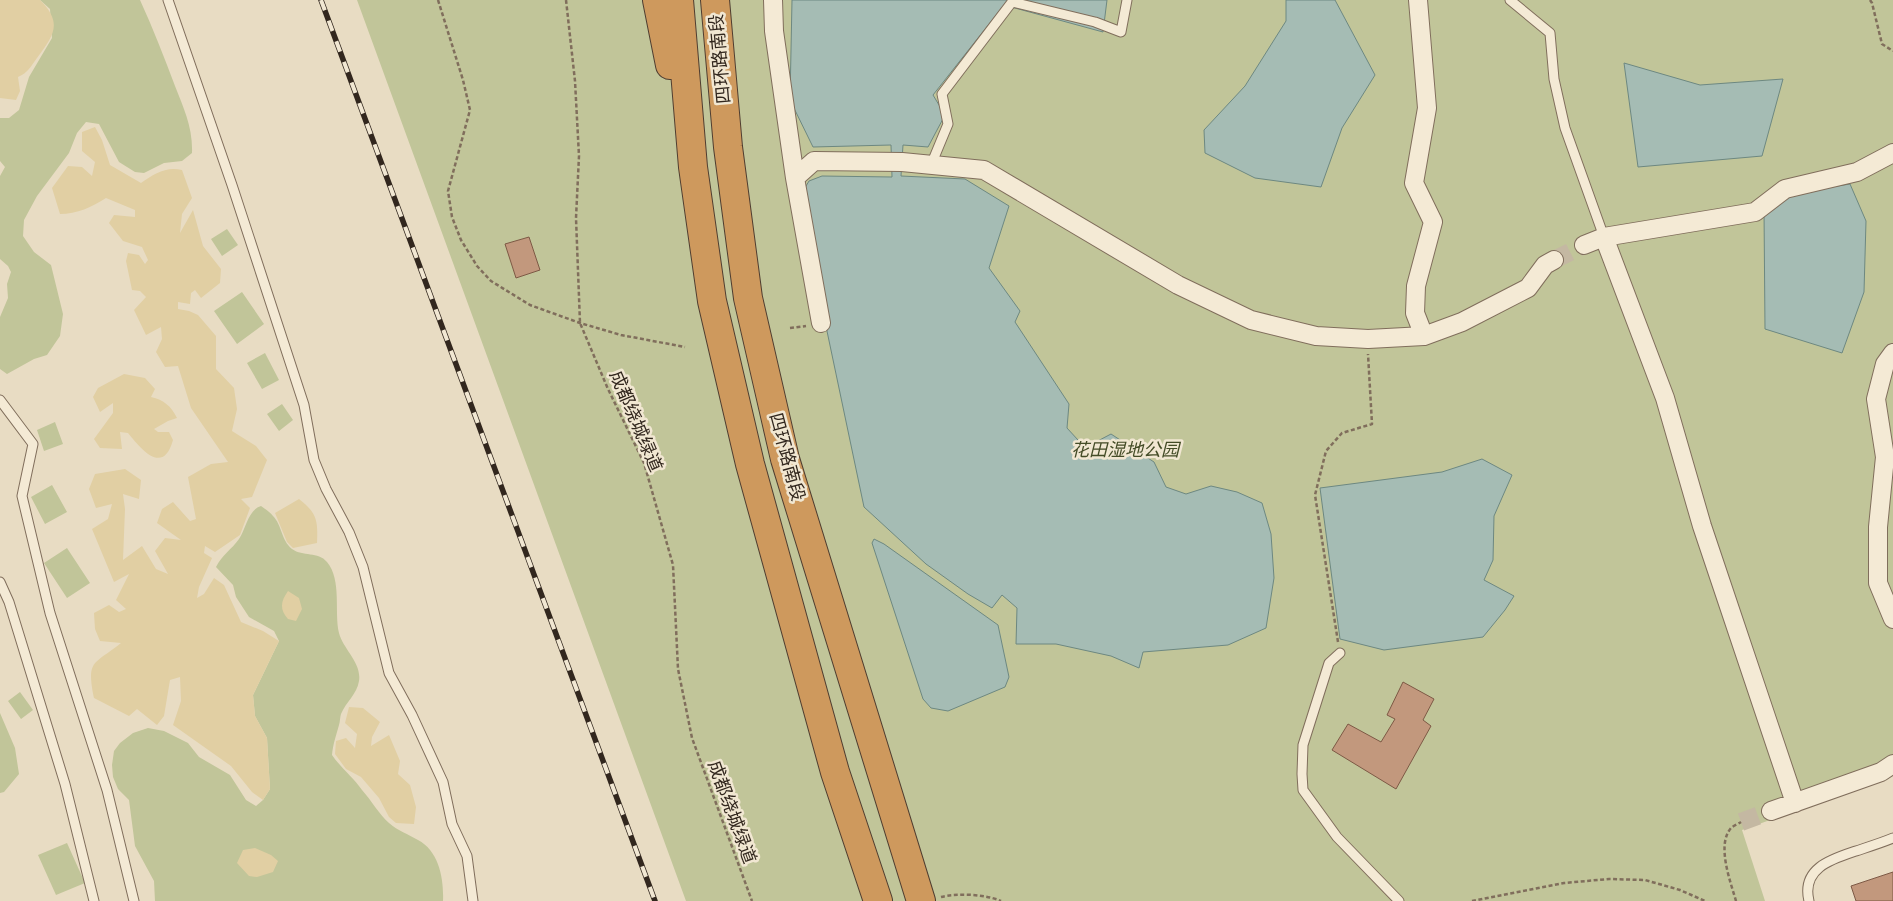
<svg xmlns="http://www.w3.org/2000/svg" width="1893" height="901" font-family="'Zilla Slab','Noto Sans SC',serif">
	<rect width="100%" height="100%" fill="#e8dcc3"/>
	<path fill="#c1c599" d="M40 0H140C153 28 164 57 175 86 184 109 193 128 192 153L182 161 164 163 144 173 135 172 119 162 99 124 86 122 77 133 69 153 37 196 24 220 23 236 34 252 51 265 63 314 60 336 47 355 34 359 7 374 0 369V317L8 298 7 284 11 272 8 266 0 259V176L5 167 0 161V118H9L19 110 29 77 52 38 50 9Z
		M357 0H1893V776L1742 830 1765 901H686Z
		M227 229 238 245 222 256 211 239Z
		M242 292 264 324 237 344 214 311Z
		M265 353 279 380 262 389 247 363Z
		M282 404 293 420 279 431 267 414Z
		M55 422 63 444 44 451 37 430Z
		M52 485 67 512 45 524 31 497Z
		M261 506C265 509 270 512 273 516 282 525 281 540 292 549 303 557 318 551 327 562 342 580 334 612 339 633 343 649 362 663 359 681 357 694 346 702 341 714 340 717 340 722 339 725 336 736 333 744 332 755 341 768 353 777 362 790 371 800 379 814 389 823 398 831 408 834 418 840 439 851 444 879 443 901H155L154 881 135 846 129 800 118 789 113 777 112 765 114 751 120 743 133 733 148 728 164 731 188 743 199 757 230 775 246 800 256 806 263 800 270 789 267 738 255 716 253 695 279 641 274 631 249 617 236 597 233 585 216 567C222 555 232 549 239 539 246 529 248 510 261 506Z
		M67 548 90 583 67 598 44 563Z
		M20 692 33 710 21 719 8 701Z
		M0 713 15 748 19 774 4 792 0 793Z
		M67 843 85 883 56 895 38 855Z"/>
	<path fill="#e1cfa3" d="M0 0H40C63 23 54 35 37 58 31 66 28 73 18 77L20 91 16 100 0 98Z
		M95 127 102 140 110 165 141 183C154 174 166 166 182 170L192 198 182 214 180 233 193 210 203 246 221 269 220 283 201 298 195 290 191 293 190 304 178 302V309L189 311 198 315 216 336V369L234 388 237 409 232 431 256 446 267 460 252 497 241 499 250 508 240 535 215 552 205 546 204 553 212 558 199 587 197 598 204 594 214 578 224 585 241 622 263 631 279 641 253 695 255 716 267 738 270 789 263 800 252 792 231 766 173 725 181 701 180 677 170 680 164 716 157 725 137 709 129 716 94 698C86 659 94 665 121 643L100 641 95 629 94 613 109 605 119 612 126 609 116 600 129 574 114 582 92 529 108 519 112 504 96 508 89 489 95 474 125 469 141 480 139 499 123 494 125 509 123 560 142 546 156 569 168 574 155 551 165 538 181 540 157 523 162 509 173 502 190 521 196 519 188 477 211 464 228 462 191 408 178 366 165 367 156 352 162 339 161 327 146 335 134 310 146 297 140 291 132 290 126 261 128 253 139 255 145 264 148 260 142 247 123 241 109 223 114 215 135 217V210L106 198C92 207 77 214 60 214L52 188 68 166 82 167 92 176 95 162 82 151V132Z
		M124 374 145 378 155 389 151 397C164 400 171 406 177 418L168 421 154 429 158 432H169L173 440C163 476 141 449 128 433L120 432 122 449 100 448 94 439 113 413V403L100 412 93 397 98 388Z
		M299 499C317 513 318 520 317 543L293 548 287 542 275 513Z
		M288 591 299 598 302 609 296 621 288 619C279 609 281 601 288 591Z
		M349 707 363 708 380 722 372 737 371 746 389 735 400 761 398 774 410 785 416 807 414 824 396 823 389 817 379 798 361 777 346 769 335 754 336 741 346 738 355 748 357 734 345 723Z
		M255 848 271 855 278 861 273 872 257 877 249 876 237 863 243 850Z"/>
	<path fill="#a5bcb4" stroke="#6d8881" d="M792 0H1107L1103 32 1004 5 933 95 945 115 928 147 903 145 901 176 965 179 1009 206 989 268 1020 311 1015 322 1069 404 1067 428 1078 440 1092 444 1111 434 1154 462 1166 487 1186 494 1211 486 1237 492 1262 503 1271 534 1274 578 1266 628 1228 645 1143 652 1139 668 1111 656 1056 644H1016L1017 608 1002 595 992 608 968 594 926 564 864 507 799 198 809 181 822 176 892 177 891 145 813 147 790 100Z
		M1286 0H1335L1375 75 1342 128 1321 187 1255 178 1205 153 1204 130 1245 86 1286 21Z
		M1624 63 1700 85 1783 79 1762 156 1638 167Z
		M1850 184 1866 221 1864 292 1842 353 1765 329 1764 209 1787 194Z
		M1482 459 1512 475 1494 516 1493 560 1484 580 1514 596 1505 610 1483 637 1384 650 1340 639 1320 488 1442 472Z
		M874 539 884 544 998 625 1009 677 1005 687 948 711 931 708 923 699 872 543Z"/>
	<path fill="#c2987d" stroke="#7d5945" d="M529 237 540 270 516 278 505 244Z
		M1403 682 1434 699 1423 720 1431 726 1396 789 1332 750 1348 724 1381 742 1395 719 1387 715Z
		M1893 872V901H1856L1851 886Z"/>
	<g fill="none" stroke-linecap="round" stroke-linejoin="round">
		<path stroke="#c4b8a2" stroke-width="18" stroke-dasharray="18 9" stroke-linecap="butt" d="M1554 260 1584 245
			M1741 822 1771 811"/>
		<defs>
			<path id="service" d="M168 0 232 185 304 405 314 460 326 489 349 532 363 567 389 673 412 715 443 782 452 824 467 856 473 901
				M1510 0 1550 33 1554 79 1565 128 1604 237
				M931 165 948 124 942 94 1012 2 1095 22 1121 32 1127 0
				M0 400 33 444 22 496 50 613 107 790 134 901
				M0 582 9 602 65 784 94 901
				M1340 653 1329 663 1303 745 1302 774 1303 790 1337 837 1399 901
				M1809 901C1801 868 1832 859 1856 851 1868 847 1881 843 1893 838"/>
			<path id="minor" d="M773 0 774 31 795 178
				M1418 0 1427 108 1414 183 1433 222 1416 286 1415 313 1424 336
				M1604 237 1755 212 1785 189 1857 172 1893 153
				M1584 245 1604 237 1665 398 1702 526 1795 803
				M821 323 795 178 814 161 902 162 984 170 1178 285 1251 320 1316 336 1368 339 1424 336 1462 322 1528 288 1545 265 1554 260
				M1893 353 1885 364 1876 399 1885 457 1878 527V583L1893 619
				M1771 811 1881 772 1893 764"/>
			<path id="motorway" d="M657 0 670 65
				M679 0 693 167 712 301 750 464 835 772 878 901
				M715 0 728 147 748 298 785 459 921 901"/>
		</defs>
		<use href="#service" stroke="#806e5c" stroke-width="11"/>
		<use href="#minor" stroke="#806e5c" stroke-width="20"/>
		<use href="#motorway" stroke="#4f3d30" stroke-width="30"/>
		<path stroke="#806e5c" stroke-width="2.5" stroke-dasharray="4 2.5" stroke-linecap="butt" d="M438 0 463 80 470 110 448 191 452 217 461 240 477 266 491 281 530 305 580 323 621 335 685 347
			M566 0 575 81 579 156 576 218 580 323 608 389 644 463 673 565 678 669 692 738 752 901
			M1870 0 1872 3 1882 44 1893 51
			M790 328 806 326
			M1338 642 1315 495 1326 451 1342 433 1372 424 1368 354
			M941 897C957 893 985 894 1001 901
			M1472 901 1564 883 1609 879 1645 880 1680 890 1705 901
			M1736 901C1731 883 1716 845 1731 828 1733 826 1738 824 1741 822"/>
		<use href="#service" stroke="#f4ead5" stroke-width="9"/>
		<use href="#minor" stroke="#f4ead5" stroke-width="18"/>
		<use href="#motorway" stroke="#ce995d" stroke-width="28"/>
		<defs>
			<path id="rail" d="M321 0 655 901"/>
		</defs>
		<use href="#rail" stroke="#32271e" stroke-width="5.5"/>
		<use href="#rail" stroke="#f1e7d2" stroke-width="4" stroke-dasharray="11" stroke-linecap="butt"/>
	</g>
	<g text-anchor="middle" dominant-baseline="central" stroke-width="5" stroke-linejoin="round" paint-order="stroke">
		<g font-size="18" fill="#32271e" stroke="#f1e7d2">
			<text transform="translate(720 59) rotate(-95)">四环路南段</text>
			<text transform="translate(636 421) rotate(67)">成都绕城绿道</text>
			<text transform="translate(787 457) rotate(75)">四环路南段</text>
			<text transform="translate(732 812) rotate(70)">成都绕城绿道</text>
		</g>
		<g font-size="18" font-style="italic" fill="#444c27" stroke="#f1e7d2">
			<text x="1125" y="450">花田湿地公园</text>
		</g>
	</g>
</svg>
